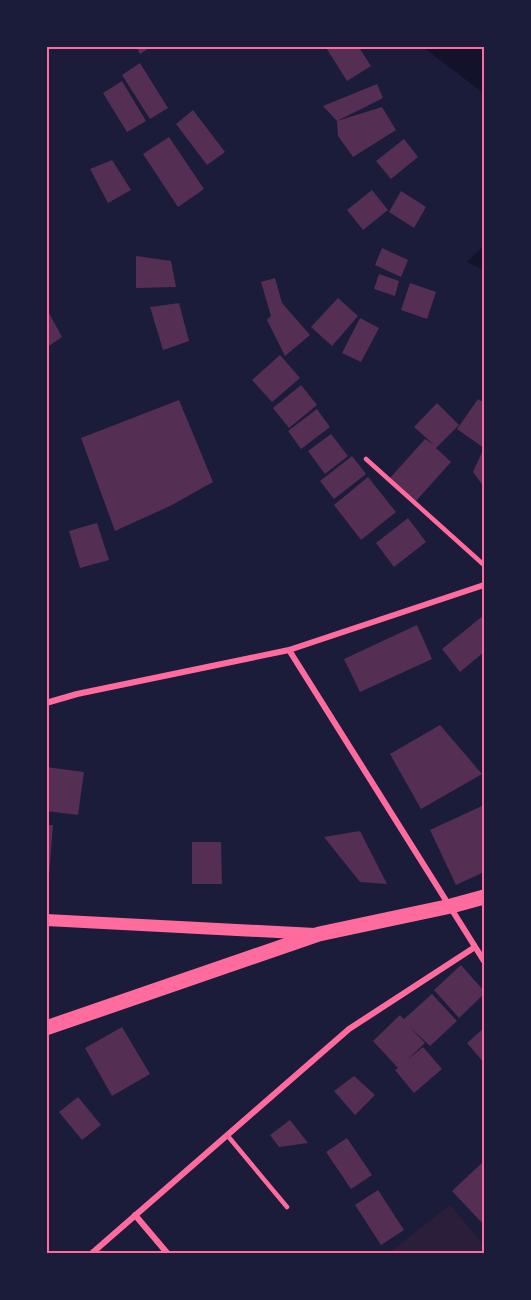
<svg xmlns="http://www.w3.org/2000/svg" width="531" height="1300" font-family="Commissioner,sans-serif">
	<rect width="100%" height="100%" fill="#1b1b3a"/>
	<path fill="#2a1e3b" d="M450 1205 484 1245V1253H389Z"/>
	<path fill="#12122b" d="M423 47H484V150L482 92Z
		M484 245V270L467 262Z"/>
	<path fill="#542f53" d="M136 46H152L140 54Z
		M325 46H358L371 66 347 81Z
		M140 63 168 108 150 119 122 75Z
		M122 81 146 121 127 132 103 93Z
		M377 84 383 98 337 121 382 107 396 130 353 157 338 136 337 121 323 106Z
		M193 110 225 152 207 165 176 124Z
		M169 137 204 189 178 207 143 154Z
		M404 139 418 157 391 179 376 161Z
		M112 160 131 190 108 203 90 169Z
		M372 190 388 210 363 230 347 210Z
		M401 191 426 207 414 228 389 212Z
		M382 248 408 260 401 277 375 265Z
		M136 256 171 261 176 287 136 288Z
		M379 274 399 281 395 296 374 289Z
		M275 278 282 303 310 335 285 356 267 320 271 316 261 282Z
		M410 283 436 292 427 319 401 310Z
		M338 298 358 316 332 346 311 327Z
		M179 303 189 341 163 350 150 307Z
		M49 313 62 337 46 348V315Z
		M360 318 379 328 361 362 342 353Z
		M280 355 300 378 272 402 252 380Z
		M301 385 317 405 289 428 273 408Z
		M478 399 484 403V487L473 472 484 448 457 429Z
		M179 400 213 482 170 506 115 531 81 438Z
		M437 403 459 425 436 448 451 462 416 501 390 478 425 439 433 444 414 427Z
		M317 409 330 427 301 449 288 431Z
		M331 434 348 456 325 474 308 451Z
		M352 456 366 474 334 499 320 481Z
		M368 477 396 512 361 540 334 505Z
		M408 518 426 542 394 567 376 543Z
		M97 523 109 560 80 568 69 531Z
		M484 615V652L460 672 442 649Z
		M417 625 432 659 360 692 344 659Z
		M440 725 482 774 421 809 390 754Z
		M46 767 84 772 78 815 46 811Z
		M484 805V872L456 885 430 830Z
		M46 825H53L49 876 46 875Z
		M360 831 387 884 360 882 324 837Z
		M192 842H221L222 884H192Z
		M461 965 484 991V994L459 1018 434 990Z
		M432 994 457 1021 430 1046 410 1027 425 1043 407 1060 423 1047 442 1069 414 1093 395 1070 398 1068 373 1041 400 1015 404 1019Z
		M122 1027 150 1074 112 1096 85 1048Z
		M484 1028V1063L467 1043Z
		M354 1076 375 1095 355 1115 334 1091Z
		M78 1097 101 1125 82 1140 59 1112Z
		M290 1120 308 1143 279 1147 270 1135Z
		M347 1138 372 1175 351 1189 326 1152Z
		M484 1161V1225L452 1191Z
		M378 1190 404 1230 381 1245 355 1205Z"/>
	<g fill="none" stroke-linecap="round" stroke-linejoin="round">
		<path stroke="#ff6b9d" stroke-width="4.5" d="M366 459 484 565
			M227 1135 287 1207"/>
		<path stroke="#ff6b9d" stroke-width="6" d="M289 650 484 961
			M46 703 77 694 289 650 484 585
			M135 1215 168 1254
			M91 1254 349 1029 475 947"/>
		<path stroke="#ff6b9d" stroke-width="12" d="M46 920 315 934"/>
		<path stroke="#ff6b9d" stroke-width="15" d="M46 1028 319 934 451 906 484 897"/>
	</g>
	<rect width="531" height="1300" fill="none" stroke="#1b1b3a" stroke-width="96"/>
	<rect x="48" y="48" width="435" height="1204" fill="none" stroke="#ff6b9d" stroke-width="2"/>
</svg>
